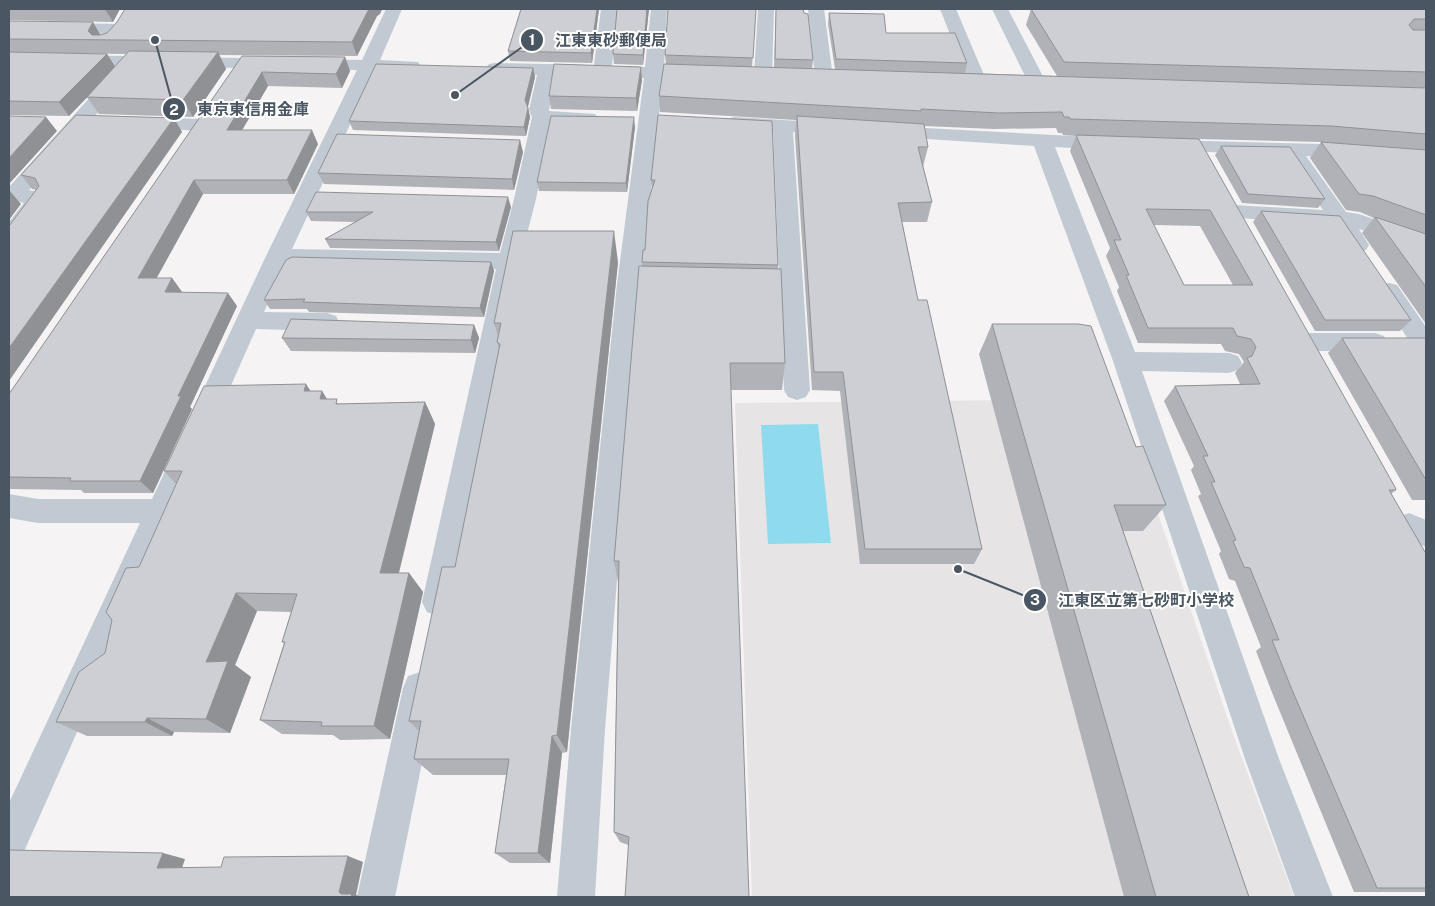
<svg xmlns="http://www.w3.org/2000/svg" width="1435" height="906" font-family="'Public Sans','Noto Sans JP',sans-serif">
	<rect width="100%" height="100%" fill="#f5f3f3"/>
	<path fill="#e6e4e5" d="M1119 399 1233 734 1294 897H752L735 403Z"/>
	<path fill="#90daee" d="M818 424 831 543 768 544 761 425Z"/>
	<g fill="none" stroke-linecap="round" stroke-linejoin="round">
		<path fill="#c1cad2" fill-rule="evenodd" d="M386 9H402L380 60 418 62 421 66 418 70 375 71 292 249 500 253 514 199 532 117 529 110 537 75 495 73 489 72 486 68 489 64 495 63 594 65 601 9H617L612 66 645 67 651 9H667L664 67 706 70 709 74 706 78 700 80 663 78 641 284 605 729 595 897H557L571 729 617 284 644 78 555 75 549 111 595 114 598 118 595 122 588 124 551 123 536 199 520 261 454 602 449 612 438 616 427 612 422 602 496 269 285 264 264 312 327 313 336 316 339 322 336 328 327 331 256 329 22 856 9 861V803L140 523H38L9 518V494L38 499H152L266 256 357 70 9 64V54L362 60Z
			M758 9H774L772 76 770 80 763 82 756 80 754 76Z
			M808 9H824L833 78 831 82 824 84 817 82 815 78Z
			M940 9H956L987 82 985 86 978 88 971 86 969 82Z
			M992 9H1008L1047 84 1045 88 1038 90 1031 88 1029 84Z
			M9 22 118 24 124 25 127 29 124 33 118 34 9 32Z
			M118 72 125 74 127 78 125 82 29 190 46 194 49 199 17 242 9 244V222L24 203 9 199V187L111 74Z
			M140 117 201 119 208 121 211 125 208 129 201 131 133 127 130 123 133 119Z
			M734 117 833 123 840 125 843 129 840 133 833 135 793 132 810 390 806 397 797 400 788 397 784 390 773 131 727 127 724 123 727 119Z
			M889 126 1110 138 1117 140 1120 144 1117 148 1110 150 1055 147 1135 352 1229 353 1238 356 1242 363 1238 370 1229 373 1142 371 1279 759 1333 897H1295L1245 759 1113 361 1034 146 882 136 879 132 882 128Z
			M1166 140 1320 144 1426 153V165L1306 156 1346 212 1359 214 1426 237V252L1359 229 1369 245 1366 250 1358 253 1350 250 1333 225 1226 217 1223 212 1226 207 1234 205 1323 210 1285 155 1159 150 1156 146 1159 142Z
			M1389 283 1397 285 1426 327V355L1417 353 1377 291 1381 285Z
			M1306 333H1375L1384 336 1387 342 1384 348 1375 351H1306L1297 348 1294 342 1297 336Z
			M1409 513 1426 520V547L1399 535 1394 526 1399 517Z
			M420 672 432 676 437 688 395 897H357L403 688 408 676Z"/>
	</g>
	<path fill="#b0b2b7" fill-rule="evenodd" d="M9 9H120L113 22 9 20Z
		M125 9H382L380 14 377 16 357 56 219 55 226 69 193 117 99 114 87 97 69 116 9 115V21L101 35 107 33 117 22ZM44 53 127 54 115 67 107 54Z
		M521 9H599L592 63 510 61 508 51Z
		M617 9H649L643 65 614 64 613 54Z
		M668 9H756L752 67H774L776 9H803L804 13 813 60 812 69H835L828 24 829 13 886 33 967 63 965 73 1057 76 1026 25 1031 9H1426V324L1362 233 1374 218 1360 212 1346 210 1310 158 1321 142 1199 139 1396 490 1391 494 1425 552H1426V892H1354L1273 695 1256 651 1261 647 1235 581 1229 579 1219 554 1221 551 1198 496 1201 494 1191 470 1194 466 1164 401 1175 386 1240 384 1235 373 1244 362 1239 354 1225 351 1221 344 1138 343 1117 291 1119 287 1106 256 1110 248 1070 151 1076 136 1063 135 1062 133H1058L1056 128 994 129 924 126 928 147 923 167 932 202 927 222H902L918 300 982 549 974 564H860L840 391 812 390 795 136 796 120 660 112 659 96 666 64 665 55ZM1154 225 1200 226 1233 285H1184Z
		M242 56 345 57 350 71 342 88 268 86 242 130 318 144 294 194H203L156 278H172L182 292 237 306 190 407 192 409 153 493H84L81 490 9 489V394Z
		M533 68 535 77 528 107 530 117 526 136 353 130 349 121Z
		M642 80 637 111 551 109 549 96Z
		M658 115 778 265 785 363 782 390H731L628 845 620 842 614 832 618 582 614 561 642 266V262L645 250 652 190 651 180Z
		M174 118 182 132 36 190 32 189 21 175Z
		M635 127 627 192 539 191 537 182Z
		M1221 146 1325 199 1318 208 1242 203 1215 155Z
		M523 152 514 190 324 184 318 173Z
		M511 207 499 251 330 248 325 239 356 222 311 221 306 212Z
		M1261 211 1411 320 1400 331H1315L1253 222Z
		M491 262 494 271 484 317 309 312 307 309H270L264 300Z
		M618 262 567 752 562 753 550 863H510L495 853 506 775H433L414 759 419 731 409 721 455 567 499 349 497 342 498 336 494 323Z
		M992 324 1136 447 1166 505 1143 531H1123L1249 897H1124L979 354Z
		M474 325 479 338 475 353 291 351 282 338Z
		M1342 338H1426V500H1412L1328 353Z
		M310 391H322L327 399 340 404 425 402 435 424 399 573H409L423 592 390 739 340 740 333 735 282 734 260 720 284 643 282 642 291 612 257 611 235 665 251 677 230 733 174 732 172 736H87L56 722 105 653 176 484 164 471Z"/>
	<path fill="#909195" d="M105 9H120L113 22Z
		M369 9H382L380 14 377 16 357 56 352 42Z
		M597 9H599L592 63 591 53Z
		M647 9H649L643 65V55Z
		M93 22 101 36 94 40 88 31Z
		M218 52 226 69 193 117 183 100Z
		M107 54 116 68 69 116 59 102Z
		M345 57 350 71 342 88 336 74Z
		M641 67 642 80 637 111 636 98Z
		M533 68 535 77 527 110 525 100Z
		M262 72 268 86 234 144 227 130Z
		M528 108 530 117 526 136 524 127Z
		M46 117 57 131 9 184V158Z
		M634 117 635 127 627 192 626 183Z
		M174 118 182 132 9 381V348Z
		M312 130 318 144 294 194 287 180Z
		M520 140 523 152 514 190 512 179Z
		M194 180 203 194 149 292 138 278Z
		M9 190 21 204 9 220Z
		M508 197 511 207 499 251 496 242Z
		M614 231 618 262 567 752 557 735Z
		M491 262 494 271 484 317 480 308Z
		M172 278 182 292H165Z
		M228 293 237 306 190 407 192 409 153 493 140 481 178 396Z
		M474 325 479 338 475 353 471 340Z
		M306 384 321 407 304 391Z
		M322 391 336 414 320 399Z
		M425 402 435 424 394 592 380 573Z
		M409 573 423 592 390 739 374 726Z
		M236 593 257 611 235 665 251 677 230 733 206 719V662Z
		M147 718 174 732 172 736 145 722Z
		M552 736 562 753 550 863 538 853Z
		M163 853 185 859 180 874 157 868Z
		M348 856 363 862 356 895 362 897H351L341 894 339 892Z"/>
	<path fill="#cdcfd5" stroke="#909195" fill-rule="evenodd" d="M125 9H369L352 42 9 39V21L93 22 88 31 92 35H100L107 33 117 22Z
		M521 9H597L591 53 508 51Z
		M617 9H647L643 55 613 54Z
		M668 9H756L753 58 665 55Z
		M776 9H803L804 13 808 14 813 60 775 59Z
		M1031 9H1426V19H1414L1409 25 1413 30H1426V72L1064 62Z
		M829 13 884 14 886 33H955L967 63 836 59Z
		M129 51 218 52 183 100 87 97Z
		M9 52 107 54 59 102 9 101Z
		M242 56 345 57 336 74 262 72 227 130H312L287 180H194L138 278H172L165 292 228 293 178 396H181L140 481H70L71 478 9 477V394Z
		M376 64 533 68 525 100 528 108 524 127 349 121Z
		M554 64 641 67 636 98 549 96Z
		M664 64 1426 88V134L1331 126 1070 119 1069 117H1064L1062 112 999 113 921 109V111L659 96Z
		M76 115 174 118 9 348V226L39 186 35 178 21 175Z
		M658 115 772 121 778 265 642 262 643 250H645L648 201 655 180H651Z
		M9 116 46 117 9 158Z
		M551 116 634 117 626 183 537 182Z
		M797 116 924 124 928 147H918L932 202 898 203 918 300H927L982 549H865L843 372H814Z
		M337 134 520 140 512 179 318 173Z
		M1076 135 1199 139 1395 487 1396 490H1389L1425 552H1426V888H1377L1290 685 1272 640H1279L1250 568 1244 567 1233 541 1236 540 1211 482H1215L1203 456H1208L1175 386 1260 384 1247 358 1252 356 1256 347 1251 339 1237 336 1233 328H1148L1126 275H1129L1114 240H1121ZM1146 209 1210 210 1253 285H1184Z
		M1321 142 1426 150V215L1373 196 1359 194Z
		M1221 146 1290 147 1325 199 1248 194Z
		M316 192 508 197 496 242 325 239 373 212H306Z
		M1261 211 1340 216 1411 320H1325Z
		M1375 217 1426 234V287Z
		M513 231H614L557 735 552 736 538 853H495L509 759H414L421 721H409L442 567H455L500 344 497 342 501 323H494Z
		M292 257 491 262 480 308 303 302 305 299 264 300 286 260Z
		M639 266 781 269 785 363H730L749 897H625L629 837 614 832 619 561H614Z
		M291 319 474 325 471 340 282 338Z
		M992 324H1078L1091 326 1136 447 1143 446 1166 505H1114L1249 897H1156Z
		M1342 338H1426V480Z
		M306 384 304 391H322L320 399H337L336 404 425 402 380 573H409L374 726H321L322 722 260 720 285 642H282L297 594 236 593 206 662 228 661 206 719 147 718 145 722H56L79 672 105 653 112 620 106 612 126 568 139 567 182 471H164L204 386Z
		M9 850 163 853 157 868 221 867 224 857 348 856 339 892 341 894H352L351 897H9Z"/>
	<path fill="none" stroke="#4a5661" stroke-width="2" d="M455 95L532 40M155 40L174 109M958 569L1035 600"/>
	<g fill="#4a5661" stroke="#fff" stroke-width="2">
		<circle cx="455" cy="95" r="5"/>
		<circle cx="155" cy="40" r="5"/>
		<circle cx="958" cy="569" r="5"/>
		<circle cx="532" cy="40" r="12"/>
		<circle cx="174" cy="109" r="12"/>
		<circle cx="1035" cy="600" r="12"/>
	</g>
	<g font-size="15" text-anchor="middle" font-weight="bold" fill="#fff">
		<text x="532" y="45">1</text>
		<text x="174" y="115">2</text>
		<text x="1035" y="605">3</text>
	</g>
	<g font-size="16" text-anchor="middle" font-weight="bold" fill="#4a5661" stroke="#fff" stroke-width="4" stroke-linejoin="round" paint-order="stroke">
		<text x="611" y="46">江東東砂郵便局</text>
		<text x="253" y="115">東京東信用金庫</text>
		<text x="1146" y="606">江東区立第七砂町小学校</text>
	</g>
	<rect width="1435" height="906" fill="none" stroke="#4a5661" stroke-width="20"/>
</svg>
